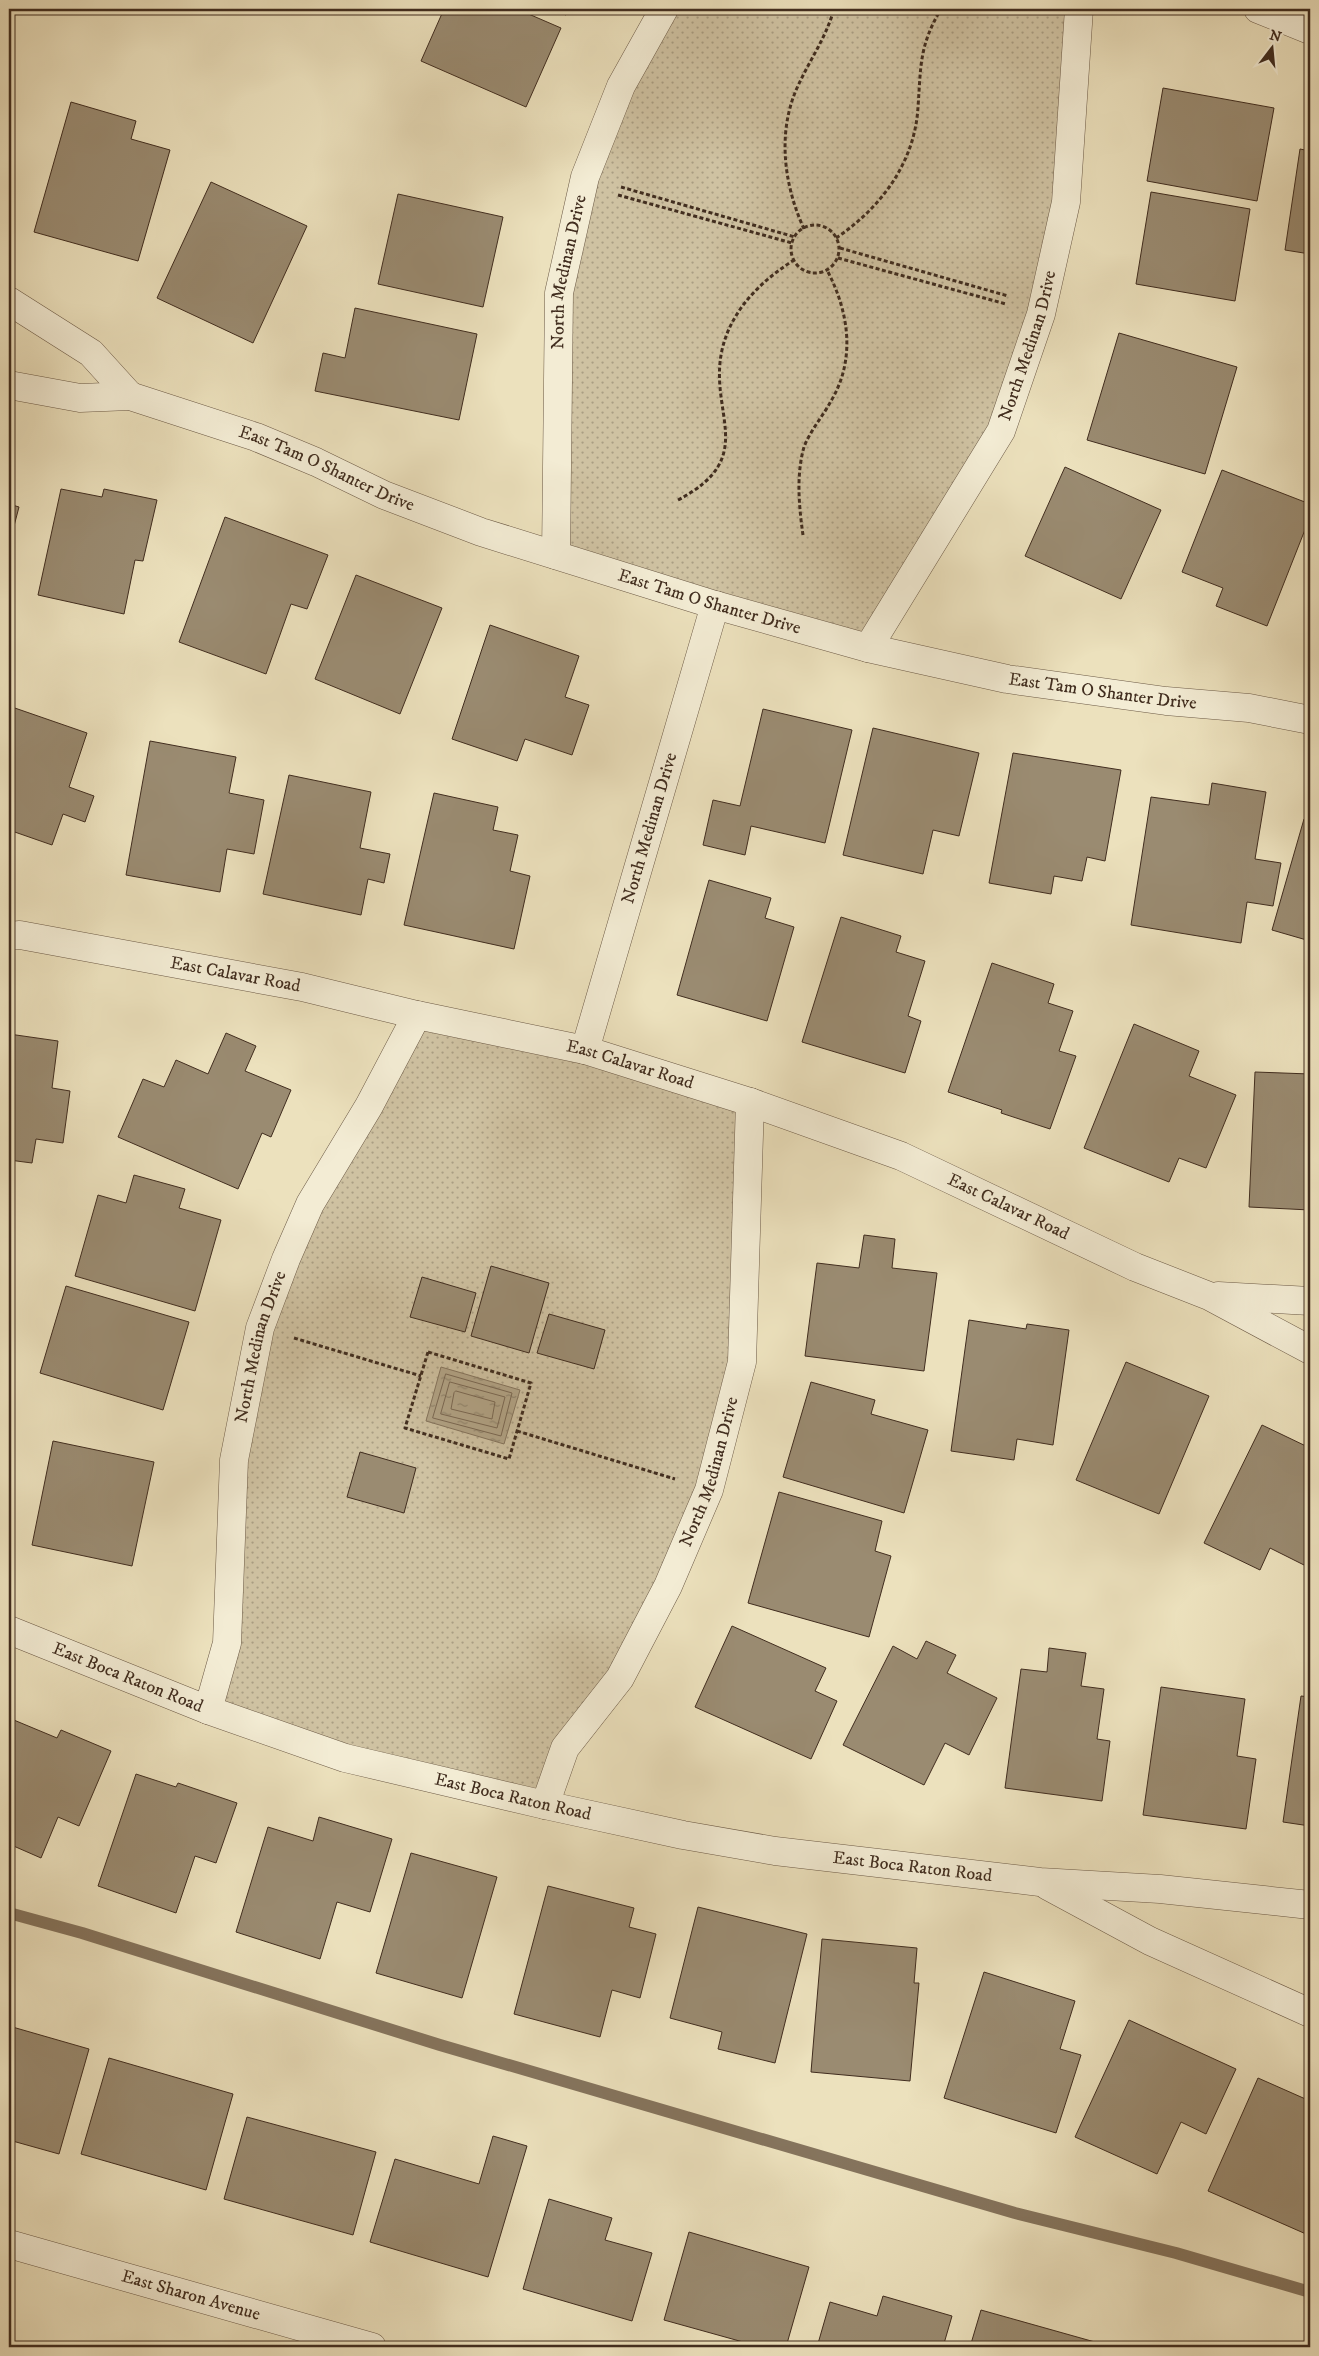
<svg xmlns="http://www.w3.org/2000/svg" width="1319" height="2356" font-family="'IM FELL DW Pica',serif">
	<defs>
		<pattern id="park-dots" width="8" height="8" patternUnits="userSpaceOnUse" patternTransform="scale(1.25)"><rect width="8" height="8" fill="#cfc2a2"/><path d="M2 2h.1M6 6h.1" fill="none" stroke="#aa9e83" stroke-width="1.8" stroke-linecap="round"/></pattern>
		<pattern id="water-ripples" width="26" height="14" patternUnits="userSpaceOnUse" patternTransform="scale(1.25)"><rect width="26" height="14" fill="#b2a487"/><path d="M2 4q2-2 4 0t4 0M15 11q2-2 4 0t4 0" fill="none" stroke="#92866e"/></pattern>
	</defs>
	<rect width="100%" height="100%" fill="#ece1bd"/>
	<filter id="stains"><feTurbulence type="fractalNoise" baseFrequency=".004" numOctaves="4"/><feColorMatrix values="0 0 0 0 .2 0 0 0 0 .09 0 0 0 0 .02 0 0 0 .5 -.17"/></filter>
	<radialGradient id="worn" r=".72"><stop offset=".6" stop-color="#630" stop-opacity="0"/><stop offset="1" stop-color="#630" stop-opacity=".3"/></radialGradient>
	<path fill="url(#park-dots)" stroke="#887860" d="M664 9H1079L1066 202 1001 431 868 648 556 555V446L585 177Z
		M417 1015 750 1102 742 1362 709 1490 545 1805 208 1710 260 1328Z"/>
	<path fill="url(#water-ripples)" stroke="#85745d" d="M441 1367 520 1390 504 1444 426 1421Z"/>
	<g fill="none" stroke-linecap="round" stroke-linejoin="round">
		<path stroke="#7a6853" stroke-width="1" d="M446 1374 512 1393 501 1436 433 1418Z
			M450 1382 505 1397 497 1428 441 1414Z
			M456 1391 495 1402 492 1419 451 1409 454 1393Z"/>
		<path stroke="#85745d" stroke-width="12" d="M9 1913 82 1933 440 2045 1015 2213 1176 2253 1310 2292"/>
	</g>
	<path fill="#9a8b71" stroke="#412d1f" d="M444 9H517L561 28 526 107 421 61Z
		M552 9H569L566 15Z
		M1163 88 1274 108 1257 201 1147 181Z
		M71 102 136 121 131 139 170 150 138 261 34 232Z
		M1300 149 1310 151V254L1285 250Z
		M211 182 307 226 253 343 157 298Z
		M1151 192 1250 209 1235 301 1136 284Z
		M398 194 503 217 483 307 378 284Z
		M355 308 477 334 459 420 315 391 323 353 345 358Z
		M1119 333 1237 367 1205 474 1087 440Z
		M1065 467 1161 510 1121 599 1025 556Z
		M1222 470 1310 504V517L1267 626 1216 606 1223 588 1182 572Z
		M9 471 13 472 9 488Z
		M61 489 102 497 104 489 157 500 143 561 135 560 124 614 38 595Z
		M9 504 19 507 9 545Z
		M225 517 328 555 307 609 291 604 266 674 179 642Z
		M356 575 442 608 400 714 315 679Z
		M490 625 579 656 565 697 589 705 572 755 525 739 517 761 452 739Z
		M9 706 87 733 69 787 94 796 85 822 63 814 52 845 9 830Z
		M763 709 852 730 825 843 751 826 745 855 703 845 713 800 740 806Z
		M873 728 979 753 959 836 933 830 923 874 843 855Z
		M150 741 236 757 229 793 264 800 254 854 227 849 220 892 126 875Z
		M1013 753 1121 770 1105 861 1087 857 1082 881 1054 876 1051 894 989 883Z
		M289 775 371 792 360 848 390 854 384 883 368 879 361 915 263 894Z
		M1212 783 1266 792 1255 859 1281 863 1273 906 1247 902 1241 943 1131 925 1151 797 1209 805Z
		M434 793 498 807 493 830 518 835 510 871 530 876 514 949 404 925Z
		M1304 819 1310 821V941L1272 930Z
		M709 880 771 898 765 918 794 927 767 1021 677 995Z
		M841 917 901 936 896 952 925 961 908 1016 921 1021 905 1073 802 1042Z
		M992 963 1054 984 1048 1003 1073 1011 1059 1051 1076 1056 1050 1129 1001 1113 1002 1110 948 1092Z
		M1134 1024 1199 1051 1189 1076 1236 1095 1206 1168 1179 1158 1169 1182 1084 1148Z
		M226 1033 256 1046 245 1071 291 1090 271 1137 262 1133 238 1189 118 1137 143 1079 164 1087 176 1060 208 1074Z
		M9 1034 58 1041 52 1088 70 1091 63 1143 36 1139 32 1163 9 1160Z
		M1255 1072 1310 1074V1210L1249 1207Z
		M134 1175 185 1189 179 1208 221 1220 195 1311 75 1276 98 1195 126 1203Z
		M864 1235 895 1239 892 1268 937 1273 924 1371 805 1356 817 1263 859 1268Z
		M491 1266 549 1283 529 1353 471 1336Z
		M422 1277 476 1293 465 1332 410 1317Z
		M66 1286 189 1322 163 1410 40 1373Z
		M549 1314 605 1330 594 1369 537 1353Z
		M969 1320 1026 1329 1027 1324 1069 1330 1053 1445 1017 1439 1014 1460 951 1451Z
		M1126 1362 1209 1396 1159 1514 1076 1480Z
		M811 1382 875 1400 871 1414 928 1430 904 1513 783 1477Z
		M1262 1425 1310 1448V1568L1270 1548 1260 1570 1204 1543Z
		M53 1441 154 1462 132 1566 32 1545Z
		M360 1452 416 1468 404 1513 347 1497Z
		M779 1492 882 1521 875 1551 891 1556 869 1637 748 1603Z
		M732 1626 826 1668 815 1691 837 1701 811 1759 695 1707Z
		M926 1641 956 1655 947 1673 997 1698 969 1755 945 1743 924 1785 843 1745 893 1646 917 1659Z
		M1049 1648 1086 1653 1081 1686 1104 1689 1097 1739 1110 1741 1102 1801 1005 1788 1021 1669 1047 1672Z
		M1161 1687 1245 1699 1237 1756 1256 1759 1246 1829 1143 1815Z
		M1301 1696 1310 1697V1826L1283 1822Z
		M9 1718 57 1738 61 1730 111 1751 79 1826 58 1817 41 1858 9 1844Z
		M136 1774 176 1787 178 1783 237 1803 216 1863 195 1856 176 1913 98 1886Z
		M319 1817 392 1839 370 1912 337 1902 320 1959 236 1932 268 1827 313 1841Z
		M411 1853 497 1877 462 1998 376 1973Z
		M548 1886 634 1908 629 1927 656 1934 640 1998 612 1990 600 2037 514 2014Z
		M698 1907 807 1934 775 2063 718 2049 722 2032 670 2018Z
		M822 1939 917 1948 914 1983H919L910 2081 811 2072Z
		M984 1972 1075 2001 1060 2049 1081 2055 1056 2133 944 2098Z
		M1129 2020 1236 2069 1206 2134 1181 2122 1157 2174 1075 2137Z
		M9 2026 89 2049 59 2154 9 2140Z
		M109 2058 233 2094 206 2190 81 2154Z
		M1258 2078 1310 2101V2224L1306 2234 1208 2191Z
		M247 2117 376 2152 353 2235 224 2199Z
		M493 2136 527 2146 488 2277 370 2242 395 2159 479 2184Z
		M549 2199 612 2218 605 2240 652 2253 632 2321 523 2289Z
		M689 2232 809 2267 786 2347H761L664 2320Z
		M883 2296 952 2316 943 2347H817L830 2302 877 2316Z
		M981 2310 1102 2344 1101 2347H970Z"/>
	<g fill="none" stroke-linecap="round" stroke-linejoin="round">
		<defs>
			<g id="minor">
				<path d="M1258 9 1310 30"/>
				<path d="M9 301 91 353 130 396"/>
				<path id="s1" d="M9 385 80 398 130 396 256 437 316 462 384 495 481 532 715 605 868 648 1007 679 1166 701 1249 708 1310 720"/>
				<path id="s2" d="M556 555 559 293 585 177 621 86 664 9"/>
				<path id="s3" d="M868 648 1001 431 1041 314 1066 202 1079 9"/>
				<path id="s4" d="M9 936 20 935 302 987 417 1015 585 1050 750 1102 901 1156 1135 1267 1209 1296 1310 1350"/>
				<path id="s5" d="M585 1050 715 605"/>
				<path d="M1218 1296 1310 1301"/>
				<path id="s6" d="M9 1630 208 1710 345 1758 545 1805 683 1835 775 1851 1040 1882 1160 1889 1310 1905"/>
				<path id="s7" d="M208 1710 227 1643 234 1460 260 1328 286 1259 310 1204 369 1106 417 1015"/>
				<path id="s8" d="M545 1805 565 1748 620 1678 668 1586 709 1490 742 1362 750 1102"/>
				<path d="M1048 1886 1150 1941 1310 2013"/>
				<path id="s9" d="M9 2244 372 2347"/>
			</g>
		</defs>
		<use href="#minor" stroke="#6c5a46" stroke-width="29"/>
		<path stroke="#412d1f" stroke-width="3" stroke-dasharray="4 2.5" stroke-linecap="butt" d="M621 187 795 237
			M618 195 792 243
			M791 249a24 24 0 1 1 48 0a24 24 0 1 1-48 0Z
			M804 229C784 185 777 133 797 88 809 61 826 38 834 9
			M836 238C881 208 915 162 918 107 921 66 919 46 941 9
			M840 248 1008 296
			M838 258 1006 304
			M678 500C760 457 708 414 722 350 731 310 761 281 794 260
			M803 535C799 507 796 475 804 447 810 431 823 416 831 401 856 359 849 312 827 270
			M294 1338 421 1376
			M428 1352 531 1383 509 1459 405 1428Z
			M517 1431 675 1479"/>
		<use href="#minor" stroke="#f3ecd4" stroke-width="28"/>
	</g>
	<g text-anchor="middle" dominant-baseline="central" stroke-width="4.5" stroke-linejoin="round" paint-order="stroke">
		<g font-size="18" fill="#412d1f" stroke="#f3ecd4">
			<text stroke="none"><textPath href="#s2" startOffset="284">North Medinan Drive</textPath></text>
			<text stroke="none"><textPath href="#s3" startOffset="344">North Medinan Drive</textPath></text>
			<text stroke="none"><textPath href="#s1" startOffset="332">East Tam O Shanter Drive</textPath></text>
			<text stroke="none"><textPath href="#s1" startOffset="738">East Tam O Shanter Drive</textPath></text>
			<text stroke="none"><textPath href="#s1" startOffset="1142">East Tam O Shanter Drive</textPath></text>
			<text stroke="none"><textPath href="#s5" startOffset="231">North Medinan Drive</textPath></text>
			<text stroke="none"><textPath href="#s4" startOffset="230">East Calavar Road</textPath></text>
			<text stroke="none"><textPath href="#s4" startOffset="635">East Calavar Road</textPath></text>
			<text stroke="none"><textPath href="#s4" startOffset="1040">East Calavar Road</textPath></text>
			<text stroke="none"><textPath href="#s7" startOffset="369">North Medinan Drive</textPath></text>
			<text stroke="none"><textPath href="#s8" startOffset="375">North Medinan Drive</textPath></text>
			<text stroke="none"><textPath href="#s6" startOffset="128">East Boca Raton Road</textPath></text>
			<text stroke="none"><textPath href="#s6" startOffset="532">East Boca Raton Road</textPath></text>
			<text stroke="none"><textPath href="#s6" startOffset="938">East Boca Raton Road</textPath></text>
			<text stroke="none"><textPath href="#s9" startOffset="189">East Sharon Avenue</textPath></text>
		</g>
	</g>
	<rect width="1319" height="2356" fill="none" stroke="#ece1bd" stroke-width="30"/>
	<rect x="10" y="10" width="1299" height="2336" fill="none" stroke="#412d1f" stroke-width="2.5"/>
	<rect x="15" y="15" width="1289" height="2326" fill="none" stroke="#412d1f"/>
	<g transform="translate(1272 48) rotate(16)" stroke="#f3ecd4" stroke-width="4" paint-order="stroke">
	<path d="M0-4L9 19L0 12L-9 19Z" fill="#412d1f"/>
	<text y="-8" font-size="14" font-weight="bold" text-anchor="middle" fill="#412d1f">N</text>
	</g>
	<rect width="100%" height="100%" filter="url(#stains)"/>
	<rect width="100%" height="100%" fill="url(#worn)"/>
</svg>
